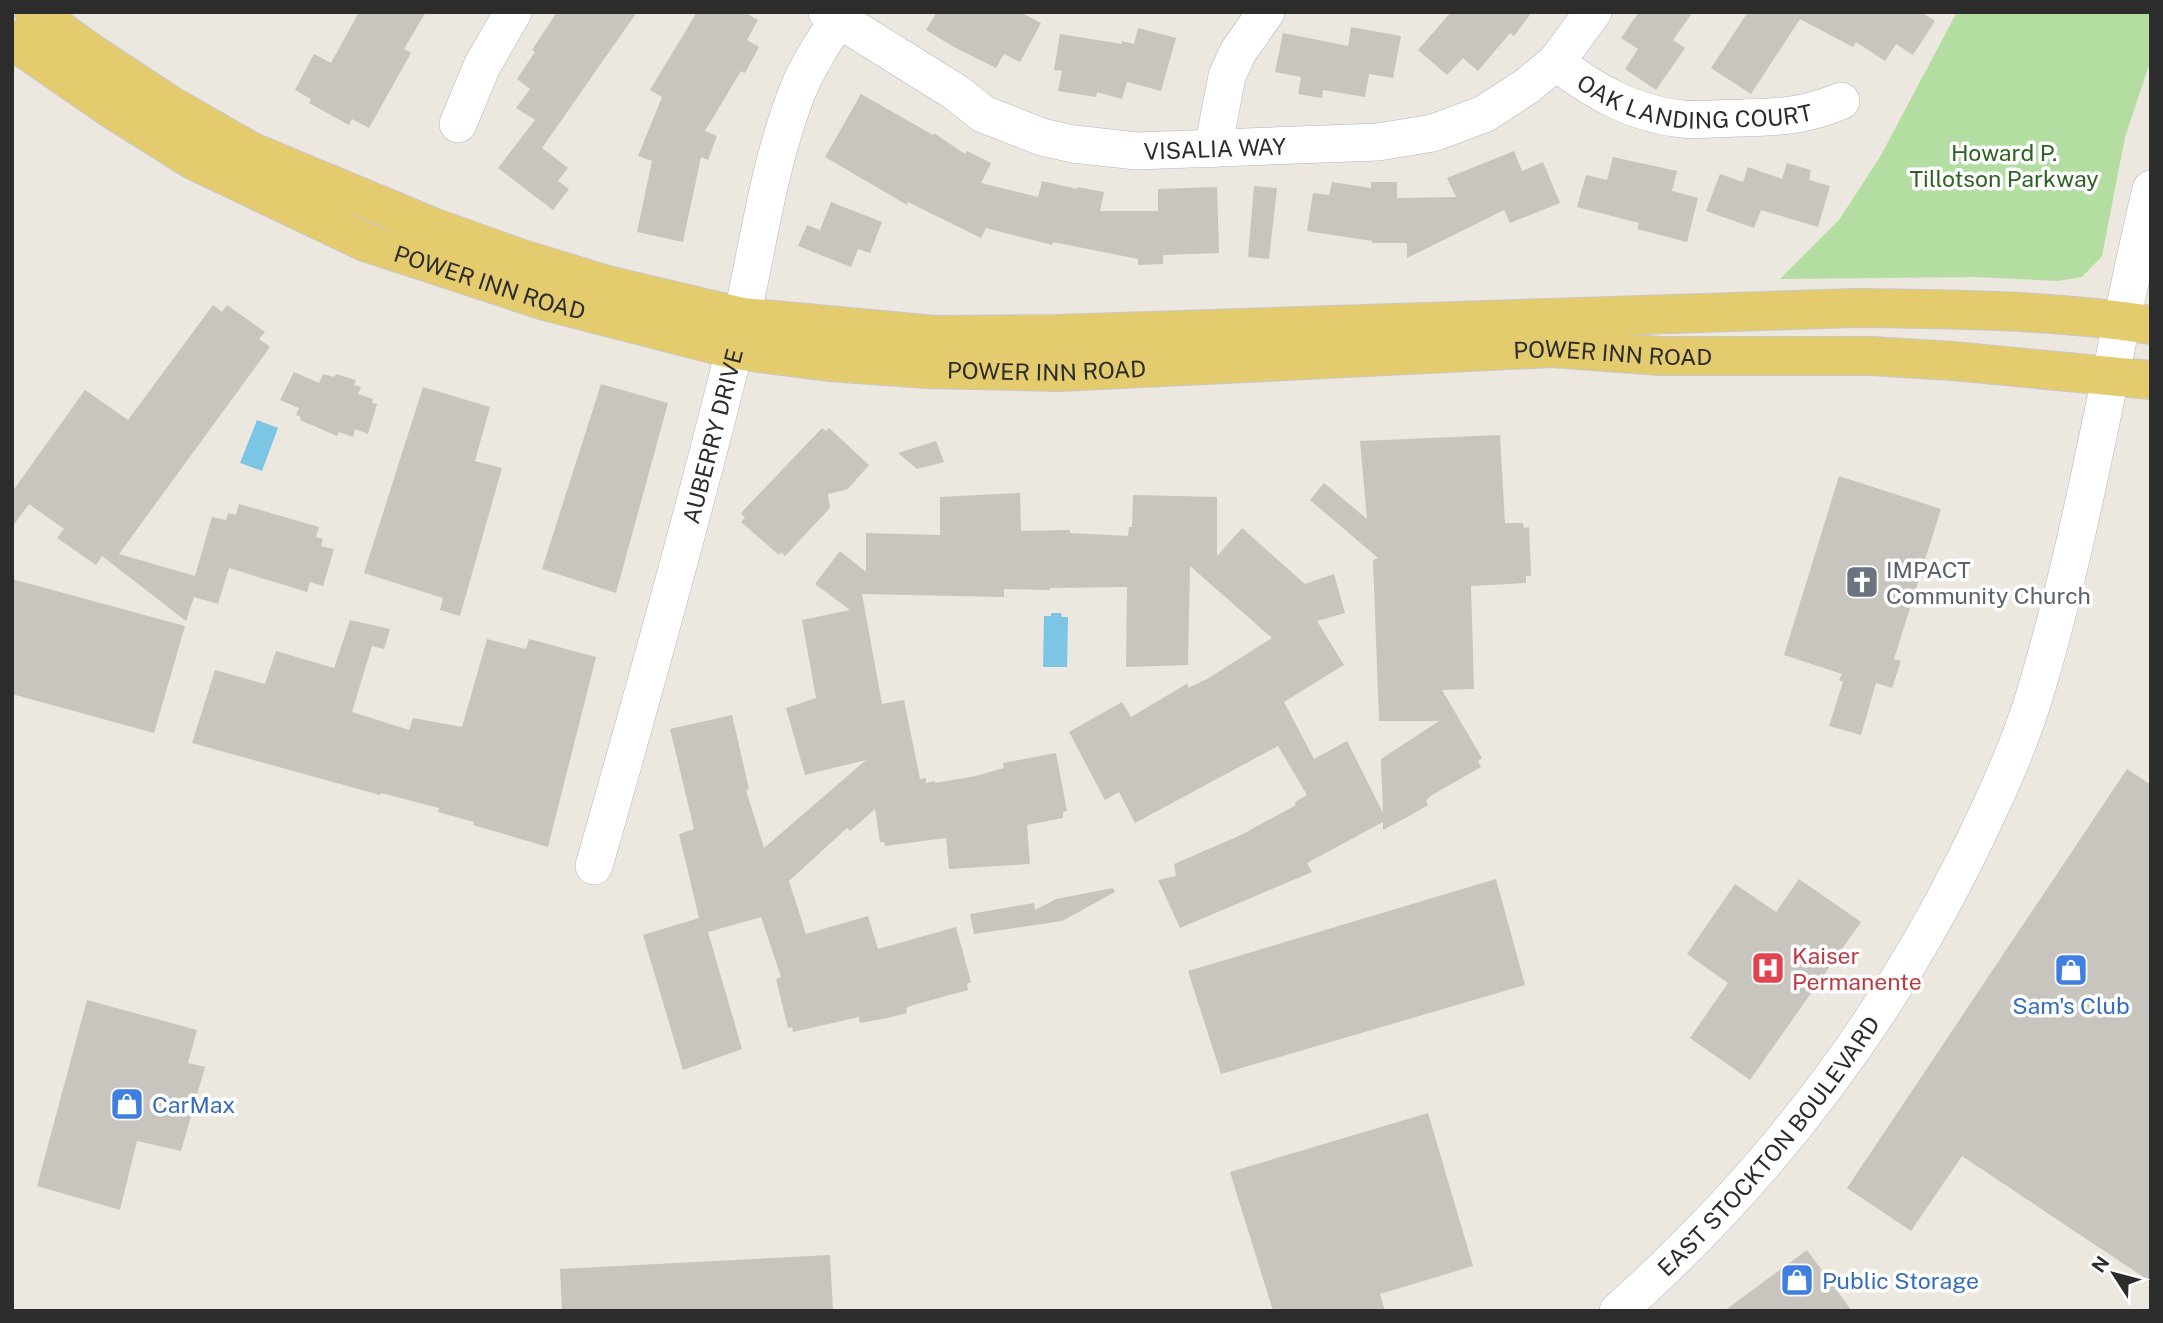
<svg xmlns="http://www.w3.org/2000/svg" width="2163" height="1323" font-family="'Public Sans',sans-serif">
	<rect width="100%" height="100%" fill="#ece7df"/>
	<path fill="#b4dda1" d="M1957 12H2151V59L2125 137 2102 256 2082 277 2057 281 1978 277 1780 279 1839 220 1880 157Z"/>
	<path fill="#7dc5e4" d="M257 420 278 428 262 471 240 463Z
		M1051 613H1061L1062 617H1068L1067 667H1043L1044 616H1051Z"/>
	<path fill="#c8c5be" d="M359 12H426L404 49 411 53 369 128 352 119 349 125 309 103 311 99 295 90 314 54 331 63Z
		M557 12H637L542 148 568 168 558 181 569 189 553 210 498 168 535 120 516 108 530 89 517 79 535 52 532 50Z
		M697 12H744L758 20 747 40 759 47 745 73 741 71 705 131 717 136 708 160 701 157 683 242 637 232 652 161 638 156 662 97 650 90Z
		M937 12H1020L1041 23 1020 62 1004 54 996 68 952 46 926 30Z
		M1451 12H1532L1514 36 1510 33 1478 71 1463 58 1447 75 1418 50Z
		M1639 12H1693L1673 40 1685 48 1656 90 1625 69 1638 49 1621 38Z
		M1748 12H1921L1935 21 1913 55 1896 44 1885 61 1856 42 1853 47 1800 19 1751 94 1711 68Z
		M1351 27 1401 36 1393 78 1369 74 1365 97 1323 90 1322 98 1298 94 1301 77 1275 72 1283 33 1348 46Z
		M1138 28 1176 38 1161 91 1127 82 1122 99 1097 92 1096 97 1058 91 1062 71 1054 70 1060 34 1122 44V41L1134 44Z
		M861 94 933 135 934 133 965 154 967 151 991 163 981 183 1038 197 1042 181 1077 189 1078 187 1104 192 1100 211H1158V189L1217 187 1219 253 1163 255V264L1138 265V259L1053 242 1052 245 986 228 981 238 908 202 907 205 825 157Z
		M1514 151 1522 171 1543 162 1560 203 1510 223 1504 210 1407 258V243H1372V241L1307 231 1313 193 1329 195 1332 182 1371 188V182H1397V198L1456 197 1447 178Z
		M1613 157 1677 171 1672 191 1698 198 1687 242 1637 229 1639 223 1577 207 1586 175 1607 180Z
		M1787 163 1811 170 1809 180 1830 186 1818 227 1761 210 1754 228 1706 211 1720 174 1743 182 1748 167 1782 179Z
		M1254 186 1277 188 1269 259 1248 257Z
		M831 202 882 222 870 253 858 249 851 267 798 246 807 225 820 230Z
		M213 305 222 312 227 305 265 332 259 339 270 347 119 554 195 576 212 517 226 520 228 513 236 515 239 504 319 527 316 537 323 539 321 546 334 549 323 586 310 582 307 592 229 568 218 604 194 597 186 621 102 556 96 565 57 538 64 529 29 504 12 527V492L85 390 128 420Z
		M294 372 319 383 323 374 334 377 336 374 356 380 354 385 361 387 358 394 373 399 372 403 377 404 368 434 355 429 353 437 339 432 337 436 300 420 301 417 296 415 299 408 280 400Z
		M601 384 668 403 616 593 542 569Z
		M423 387 490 407 475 461 502 468 460 616 440 610 443 598 364 573Z
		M822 428 826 431 829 428 869 465 848 489 828 494 830 508 785 556 781 552 779 555 741 522 745 518 741 513Z
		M1500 435 1505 523H1523L1524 528 1529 527 1531 576H1526V583L1471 586 1474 689 1442 690 1482 758 1478 761 1481 767 1432 795 1426 800 1428 805 1411 815 1383 830V822L1307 863 1312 872 1180 928 1158 880 1176 876 1174 864 1241 835 1296 805 1295 802 1307 795 1278 746 1135 823 1119 792 1105 800 1069 732 1122 702 1131 717 1188 683V688L1207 679 1272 638 1190 566 1188 665 1126 667 1127 587 1050 588V590L1004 589V597L862 594 882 704 904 700 920 779 926 778V783L935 781V783L976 776 1004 768 1003 763 1056 753 1067 811 1063 812V818L1027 825 1030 864 949 869 946 838 885 846 884 842H880L875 809 850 831 847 828 789 881 806 934 868 916 878 949 956 927 971 982 967 984 968 990 913 1005 906 1008 907 1013 888 1018 860 1023 859 1017 793 1032 792 1027 788 1028 776 979 781 977 761 917 708 932 742 1049 683 1070 643 935 699 918 679 834 694 829 670 729 732 715 749 789 746 790 764 848 866 760 805 775 786 708 816 698 802 620 850 610 815 584 840 551 866 572V533L940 535V497L1020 493 1021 531 1070 530V533L1128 536 1129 527H1132L1133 495 1217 497V556L1242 528 1305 584 1334 574 1345 613 1317 621 1344 665 1284 702 1314 759 1347 741 1383 813 1381 759 1439 721H1379L1373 560 1378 558 1310 500 1324 483 1367 519 1360 441Z
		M936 441 944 462 917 469 898 453Z
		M1839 476 1941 509 1894 659 1901 661 1892 688 1876 683 1861 735 1829 726 1843 682 1839 680 1842 674 1784 655Z
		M12 579 185 626 154 733 12 694Z
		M350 620 390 629 384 649 372 646 352 712 409 730 413 718 462 727 487 639 526 649 529 639 596 657 548 847 473 825 474 822 438 812 439 808 381 793 380 795 192 743 215 670 265 684 276 651 334 668Z
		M2127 769 2151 785V1282L1962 1156 1911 1231 1847 1188Z
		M1496 879 1525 985 1221 1074 1188 971Z
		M1799 879 1861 922 1750 1080 1690 1038 1728 983 1687 954 1735 884 1776 912Z
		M1113 888 1115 892 1062 921 974 934 970 914 1034 903 1035 910 1056 899Z
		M87 1000 197 1030 188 1063 205 1067 181 1151 137 1141 120 1210 37 1186Z
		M1428 1113 1473 1266 1380 1294 1385 1311H1273L1230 1172Z
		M1807 1250 1852 1311H1724Z
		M830 1255 833 1311H562L560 1269Z"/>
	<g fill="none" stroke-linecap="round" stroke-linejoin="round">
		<defs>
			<g id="minor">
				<path id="s1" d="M827 12 957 93 983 114 1042 137 1073 144 1137 151 1378 142 1433 133 1484 114 1527 86 1556 62 1593 12"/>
				<path id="s2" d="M1556 62C1593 91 1633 114 1682 119 1701 121 1722 118 1741 118 1780 117 1805 116 1841 101"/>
				<path d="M458 124 482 66 513 12"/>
				<path d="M1213 149 1227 76 1238 52 1266 12"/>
				<path id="s3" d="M594 866C643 695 691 524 734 351 756 265 765 173 798 90 807 67 829 32 844 12"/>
				<path id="s4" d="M1618 1311C1762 1183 1880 1031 1966 858 1992 805 2018 750 2035 694 2085 528 2111 357 2151 189"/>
			</g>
			<g id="major">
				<path d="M34 12 91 53 170 105 252 152 435 228 519 258 607 285 742 317 935 335 1057 334 1855 308C1953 309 2053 310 2151 325"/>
				<path id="s5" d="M12 40 112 109 193 160 365 242 545 301 735 350 829 362 927 369 1059 372 1552 348 1661 356H1871L1953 361 2151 380"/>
			</g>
		</defs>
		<use href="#minor" stroke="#b3b5be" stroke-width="38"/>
		<use href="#major" stroke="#c8c8c8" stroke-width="40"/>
		<use href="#minor" stroke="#fff" stroke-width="37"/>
		<use href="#major" stroke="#e4cb6d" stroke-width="38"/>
	</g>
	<defs>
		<symbol id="church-square" viewBox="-11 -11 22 22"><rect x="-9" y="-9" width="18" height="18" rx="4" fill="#6b7280" stroke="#fff"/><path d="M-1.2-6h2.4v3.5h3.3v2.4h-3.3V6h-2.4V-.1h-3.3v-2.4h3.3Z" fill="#fff"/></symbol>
		<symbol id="hospital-square" viewBox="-11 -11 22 22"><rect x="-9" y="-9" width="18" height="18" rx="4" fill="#e0444e" stroke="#fff"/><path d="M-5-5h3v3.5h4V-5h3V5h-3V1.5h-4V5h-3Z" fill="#fff"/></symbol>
		<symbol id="shop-square" viewBox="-11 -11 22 22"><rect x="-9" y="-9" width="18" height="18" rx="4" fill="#3f7fe0" stroke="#fff"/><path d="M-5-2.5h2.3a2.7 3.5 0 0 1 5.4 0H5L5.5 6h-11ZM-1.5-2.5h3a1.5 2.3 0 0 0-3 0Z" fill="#fff"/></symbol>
	</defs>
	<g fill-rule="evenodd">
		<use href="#church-square" x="1843" y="563" width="38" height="38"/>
		<use href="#hospital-square" x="1749" y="949" width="38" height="38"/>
		<use href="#shop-square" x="2052" y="951" width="38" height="38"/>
		<use href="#shop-square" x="108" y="1085" width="38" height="38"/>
		<use href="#shop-square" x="1778" y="1261" width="38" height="38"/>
	</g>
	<g text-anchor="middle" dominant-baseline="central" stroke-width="7" stroke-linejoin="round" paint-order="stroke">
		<g font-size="23" fill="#2c2c2c" stroke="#fff">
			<text stroke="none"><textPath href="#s2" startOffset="150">OAK LANDING COURT</textPath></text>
			<text stroke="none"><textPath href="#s1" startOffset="424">VISALIA WAY</textPath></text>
			<text stroke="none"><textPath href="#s5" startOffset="539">POWER INN ROAD</textPath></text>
			<text stroke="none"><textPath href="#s5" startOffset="1673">POWER INN ROAD</textPath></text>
			<text stroke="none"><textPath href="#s5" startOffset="1106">POWER INN ROAD</textPath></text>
			<text stroke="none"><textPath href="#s3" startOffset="446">AUBERRY DRIVE</textPath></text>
			<text stroke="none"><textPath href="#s4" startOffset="224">EAST STOCKTON BOULEVARD</textPath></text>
		</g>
		<g font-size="23" fill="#2d6322" stroke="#fff">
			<text x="2004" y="152">Howard P.<tspan x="2004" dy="26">Tillotson Parkway</tspan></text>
		</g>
		<g font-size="23" fill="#5b616d" stroke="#fff" text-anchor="start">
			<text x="1886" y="569">IMPACT<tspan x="1886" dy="26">Community Church</tspan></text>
		</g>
		<g font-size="23" fill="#be3a42" stroke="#fff" text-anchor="start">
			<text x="1792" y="955">Kaiser<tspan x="1792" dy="26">Permanente</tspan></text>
		</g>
		<g font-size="23" fill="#366cbe" stroke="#fff" text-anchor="start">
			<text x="2071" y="1005" text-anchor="middle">Sam's Club</text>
			<text x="152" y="1104">CarMax</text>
			<text x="1822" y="1280">Public Storage</text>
		</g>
	</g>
	<rect width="2163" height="1323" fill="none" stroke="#2c2c2c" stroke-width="28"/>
	<g transform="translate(2114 1274) rotate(306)" stroke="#ffffff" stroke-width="5" paint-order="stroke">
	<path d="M0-5L12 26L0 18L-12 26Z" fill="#2c2c2c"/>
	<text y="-10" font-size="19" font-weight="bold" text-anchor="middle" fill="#2c2c2c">N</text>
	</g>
</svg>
